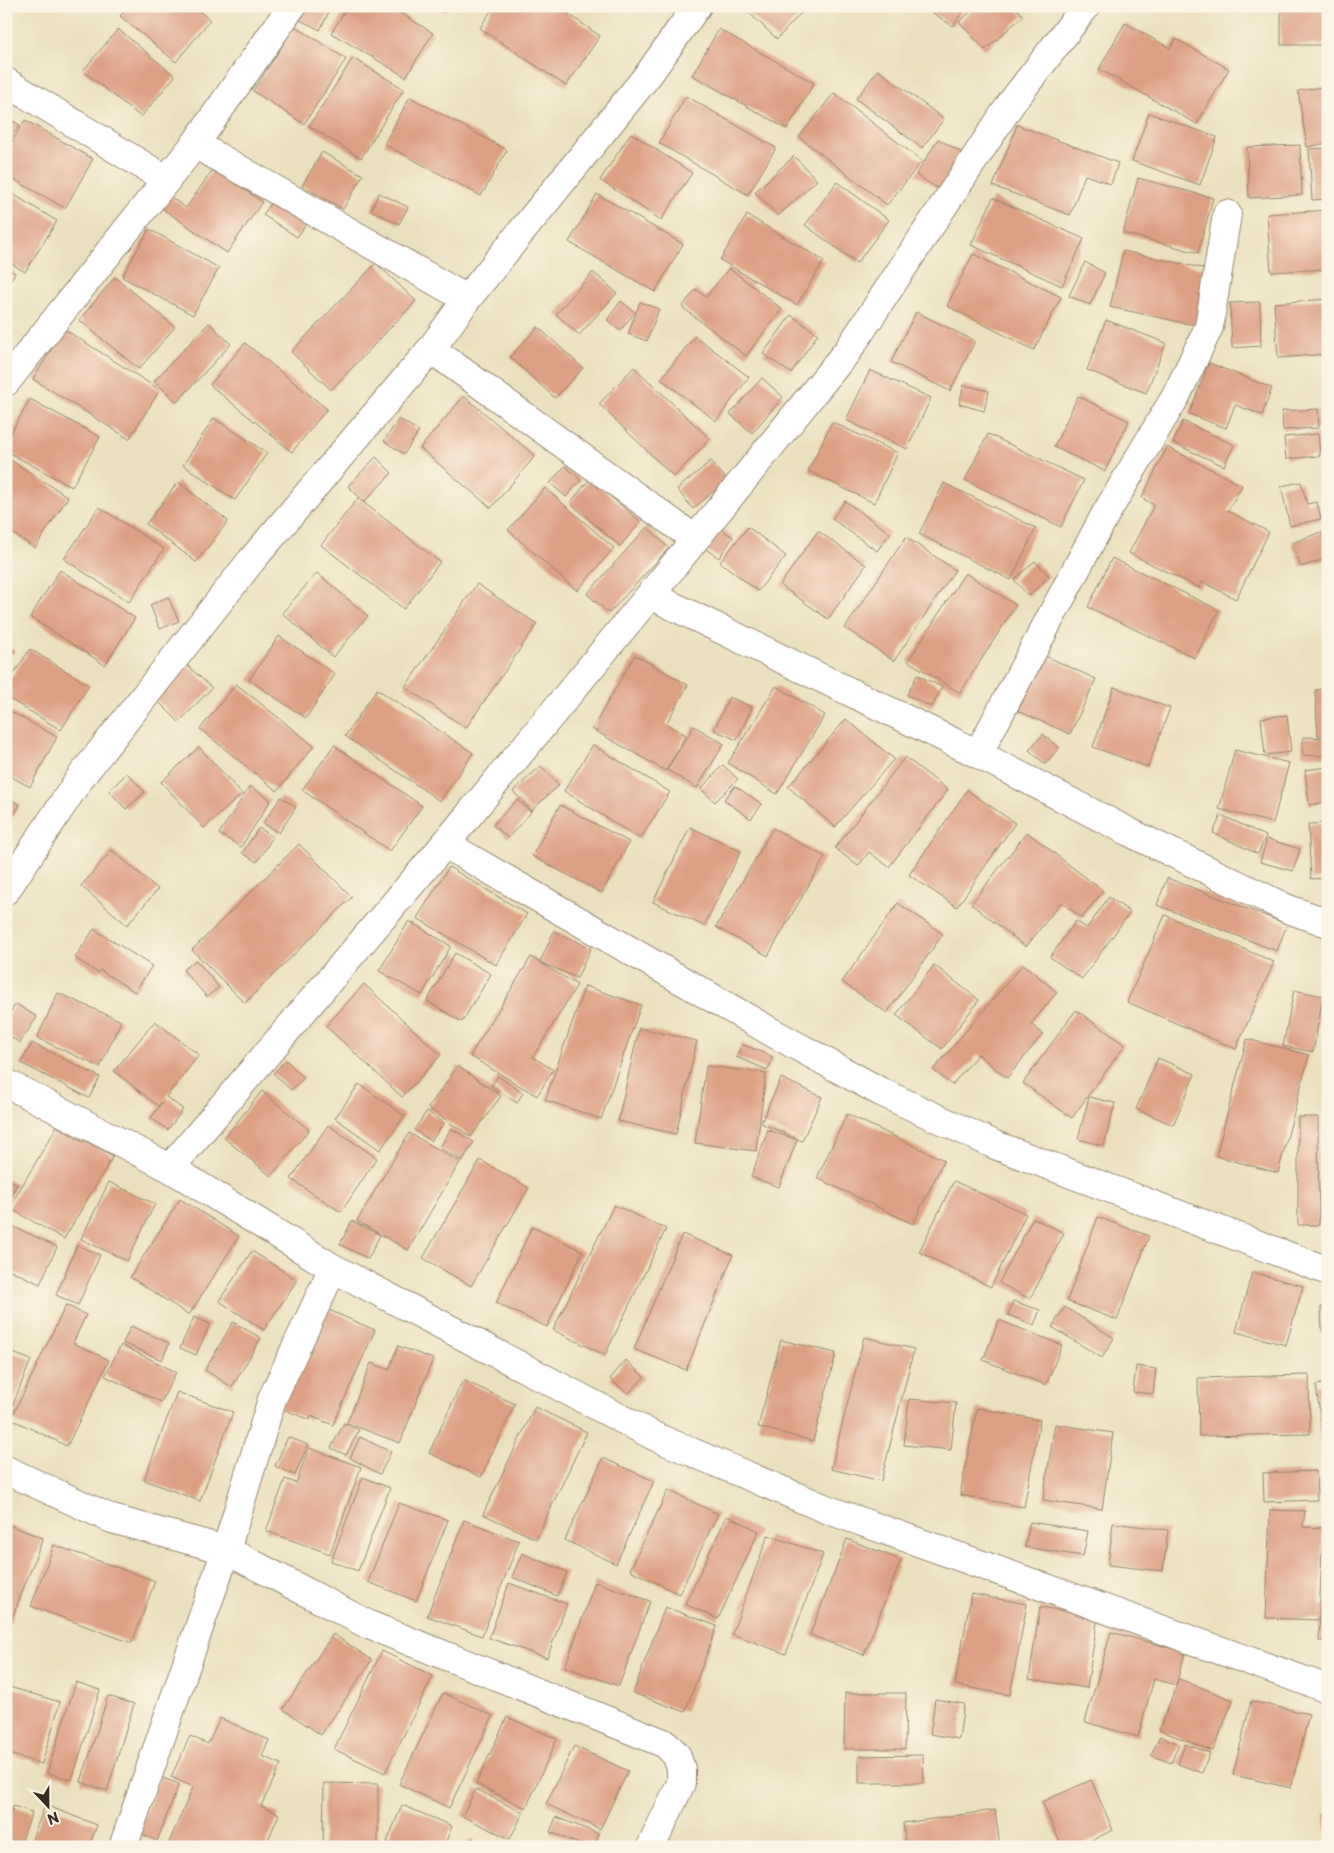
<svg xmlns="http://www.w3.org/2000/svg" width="1334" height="1853" font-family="'Playpen Sans',sans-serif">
	<rect width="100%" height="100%" fill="#fcf5e5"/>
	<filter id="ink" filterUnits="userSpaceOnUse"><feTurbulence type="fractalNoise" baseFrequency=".02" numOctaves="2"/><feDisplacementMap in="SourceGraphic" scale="10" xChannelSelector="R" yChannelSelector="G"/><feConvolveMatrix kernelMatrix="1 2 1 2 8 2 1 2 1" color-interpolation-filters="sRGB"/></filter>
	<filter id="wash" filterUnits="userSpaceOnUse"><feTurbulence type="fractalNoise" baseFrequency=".0096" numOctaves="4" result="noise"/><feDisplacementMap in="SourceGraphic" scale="20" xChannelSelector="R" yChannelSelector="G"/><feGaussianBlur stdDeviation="1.12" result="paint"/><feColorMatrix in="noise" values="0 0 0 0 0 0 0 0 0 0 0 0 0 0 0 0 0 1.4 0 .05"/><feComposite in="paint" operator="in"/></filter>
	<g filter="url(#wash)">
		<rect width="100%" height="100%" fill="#ebe0bd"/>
		<g id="blocks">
			<path fill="#dca084" d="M128 6H193L210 20 176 62 120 16Z
				M302 6 331 7 320 30 296 18Z
				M348 6H389L433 33 406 77 331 33Z
				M433 6H448L445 12Z
				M494 6H557L600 36 566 86 480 28Z
				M749 6H794L801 13 777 39 746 10Z
				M922 6H966L953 26Z
				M977 6H1014L1023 16 985 50 959 22Z
				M1281 6H1328V45H1281Z
				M1125 23 1170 48 1176 39 1229 69 1197 124 1099 69Z
				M295 26 346 59 304 124 253 91Z
				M118 29 175 76 141 117 83 71Z
				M719 29 814 83 787 129 692 75Z
				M353 58 404 89 361 158 309 126Z
				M878 70 944 119 922 148 856 99Z
				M1328 86V143L1307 147 1298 91Z
				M834 93 922 161 887 205 799 137Z
				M686 96 776 148 748 195 659 143Z
				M410 97 507 150 481 196 384 144Z
				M1149 113 1217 137 1200 185 1132 161Z
				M6 117 20 125 6 147Z
				M25 120 93 159 65 208 6 175V152Z
				M1017 125 1118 163 1111 184 1085 175 1070 215 993 186Z
				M631 133 692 173 661 220 600 180Z
				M938 139 964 154 942 191 916 175Z
				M1300 145 1302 195 1249 198 1247 147Z
				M1328 148V199L1312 200 1309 149Z
				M322 152 363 175 343 209 302 186Z
				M794 156 817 180 778 216 755 192Z
				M214 168 262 202 227 253 157 205 165 193 186 208Z
				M1138 178 1213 198 1198 253 1123 233Z
				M837 182 889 220 857 263 805 225Z
				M6 190 57 221 25 272 6 260Z
				M379 193 408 207 399 224 371 210Z
				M597 194 683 244 655 292 569 242Z
				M993 198 1084 239 1062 286 971 245Z
				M273 200 307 223 297 237 263 215Z
				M1328 210V269L1271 272 1267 214Z
				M747 215 824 261 797 305 720 260Z
				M149 229 219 268 193 315 122 277Z
				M1123 251 1211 270 1199 326 1110 307Z
				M973 254 1061 297 1034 350 947 306Z
				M1085 262 1105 273 1090 305 1069 296Z
				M376 263 416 301 331 390 291 352Z
				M6 268 15 273 6 287Z
				M729 268 782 309 746 356 682 307 696 289 706 297Z
				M593 272 617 293 579 335 556 314Z
				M115 277 175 327 139 369 79 320Z
				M1328 299V354L1278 358 1274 303Z
				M621 301 635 312 620 331 607 320Z
				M640 302 659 309 647 341 628 334Z
				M1260 302 1261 346 1232 348 1230 303Z
				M916 312 975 341 950 391 891 362Z
				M791 315 818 334 791 373 763 354Z
				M1106 320 1166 343 1146 393 1087 370Z
				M209 323 231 344 177 402 154 381Z
				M538 327 583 368 555 398 510 357Z
				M64 329 160 390 129 439 33 379Z
				M695 336 749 377 716 421 661 379Z
				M245 343 327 409 292 452 210 385Z
				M1209 363 1272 388 1262 415 1235 405 1226 428 1189 414Z
				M634 367 710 439 674 477 599 404Z
				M870 370 931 398 907 449 846 420Z
				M1323 377H1328V415H1326Z
				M762 378 783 397 752 433 730 414Z
				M964 385 989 391 984 411 959 404Z
				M464 396 535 456 491 508 420 448Z
				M1078 396 1129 421 1105 471 1054 447Z
				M30 399 100 437 72 487 6 451V442Z
				M1318 409 1319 428 1283 430 1282 411Z
				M214 418 267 453 235 500 183 465Z
				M399 419 419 431 404 454 384 441Z
				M1183 421 1234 445 1224 466 1173 443Z
				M832 422 898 453 874 503 808 471Z
				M988 434 1084 480 1061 527 965 480Z
				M1318 434 1320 456 1286 459 1284 437Z
				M1167 447 1242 485 1228 511 1269 532 1236 599 1202 582 1199 588 1129 553 1154 505 1142 498Z
				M6 457 68 497 35 548 6 529Z
				M376 457 392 473 364 502 348 486Z
				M711 461 727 480 693 509 677 489Z
				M565 466 581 480 566 497 550 483Z
				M590 479 641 522 620 546 570 503Z
				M178 482 228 521 196 562 146 524Z
				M1301 482 1307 504 1317 502 1321 519 1290 526 1281 486Z
				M944 483 1036 528 1011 580 919 534Z
				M545 488 614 548 577 591 508 530Z
				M358 498 440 562 404 609 321 545Z
				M845 501 890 533 877 551 832 519Z
				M99 507 164 549 129 602 64 559Z
				M647 527 669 548 609 613 587 594Z
				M718 527 733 537 719 558 704 548Z
				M748 527 786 556 758 591 720 562Z
				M818 531 866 565 828 619 780 585Z
				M1321 532 1328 552V558L1301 567 1292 543Z
				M906 537 955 570 894 661 845 628Z
				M1112 558 1219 610 1195 658 1088 607Z
				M1035 561 1049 576 1029 596 1014 580Z
				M60 570 135 618 105 665 30 617Z
				M317 573 368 616 333 657 282 613Z
				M965 573 1016 605 960 693 908 661Z
				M477 584 537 624 466 728 405 687Z
				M168 597 179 621 160 629 150 605Z
				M279 636 335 674 306 718 249 680Z
				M6 642 15 651 6 659Z
				M30 649 89 685 61 730 6 697V686Z
				M635 655 688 685 666 724 686 735 666 771 592 729Z
				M1043 655 1096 679 1070 734 1018 711Z
				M186 664 212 688 179 722 154 697Z
				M917 675 942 687 932 707 907 695Z
				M236 684 314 746 277 791 200 729Z
				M776 686 825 715 777 794 728 763Z
				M1114 687 1170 708 1148 767 1093 747Z
				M377 689 473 753 440 801 345 736Z
				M1328 689V735L1318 736 1315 690Z
				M729 697 752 707 737 740 714 730Z
				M6 709 57 737 30 787 6 774Z
				M1287 715 1291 752 1265 755 1261 718Z
				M846 719 894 759 835 827 788 787Z
				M694 726 724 744 697 788 667 770Z
				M1043 734 1059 748 1045 764 1029 750Z
				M1303 737 1328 738 1327 756 1302 755Z
				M334 745 422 806 390 851 302 790Z
				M593 745 670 792 640 839 564 791Z
				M199 747 242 794 204 828 161 782Z
				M1235 750 1289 763 1273 823 1219 809Z
				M905 757 948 790 889 867 869 852 858 866 835 848Z
				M723 765 738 779 715 802 701 789Z
				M541 766 559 785 531 811 513 791Z
				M1328 767V802L1309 805 1305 770Z
				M127 773 145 792 126 809 109 791Z
				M250 786 271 800 241 847 219 834Z
				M735 786 762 804 751 819 724 800Z
				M967 790 1015 823 957 907 909 875Z
				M6 796 20 805 6 827Z
				M281 797 296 807 279 833 263 823Z
				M517 800 531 812 508 838 493 825Z
				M560 805 629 842 602 893 532 856Z
				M1221 815 1266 836 1258 854 1213 833Z
				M1328 823V878L1311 879 1308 824Z
				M690 827 741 851 704 926 653 902Z
				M259 828 273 837 257 862 242 853Z
				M773 828 825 857 768 956 716 927Z
				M1027 832 1103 891 1082 918 1061 902 1026 947 971 904Z
				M1267 839 1300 849 1293 871 1260 862Z
				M299 844 352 897 245 1003 192 950Z
				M112 850 158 889 127 925 81 886Z
				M449 867 527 914 496 965 417 918Z
				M1167 878 1287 924 1277 951 1157 905Z
				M1109 897 1130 912 1082 979 1050 957 1076 921 1087 928Z
				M898 903 943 934 887 1013 842 982Z
				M1165 915 1274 962 1236 1049 1127 1002Z
				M409 921 451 946 422 995 379 971Z
				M94 929 152 966 135 992 100 970 98 973 75 958Z
				M554 931 591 948 577 978 540 962Z
				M455 953 491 974 462 1022 427 1001Z
				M531 957 577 985 533 1057 553 1070 537 1096 470 1056Z
				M196 960 219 987 207 997 183 970Z
				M1023 964 1057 992 1031 1024 1043 1034 1007 1078 978 1054 952 1085 933 1070Z
				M934 965 979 1000 942 1049 896 1015Z
				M364 984 441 1055 402 1097 326 1026Z
				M585 986 641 1005 601 1119 545 1100Z
				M1294 990 1323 996 1313 1052 1283 1046Z
				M58 993 121 1021 100 1067 37 1038Z
				M16 1004 37 1017 20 1043 6 1034V1018Z
				M1076 1010 1125 1045 1072 1118 1023 1083Z
				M155 1021 199 1055 166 1097 183 1109 168 1130 151 1118 162 1102 158 1106 114 1071Z
				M639 1028 697 1041 676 1134 618 1121Z
				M1247 1039 1309 1055 1278 1173 1216 1156Z
				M32 1043 100 1077 89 1098 21 1063Z
				M742 1044 773 1057 768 1070 736 1057Z
				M1158 1058 1195 1074 1173 1125 1136 1109Z
				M286 1060 304 1078 291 1090 273 1073Z
				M458 1066 501 1096 471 1137 428 1108Z
				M706 1066 766 1073 756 1151 695 1143Z
				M498 1076 523 1093 517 1103 491 1086Z
				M781 1078 822 1097 802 1141 761 1123Z
				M359 1084 405 1116 380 1150 335 1118Z
				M262 1091 309 1130 271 1176 224 1138Z
				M1089 1097 1115 1103 1104 1146 1078 1139Z
				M427 1111 444 1123 431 1141 414 1130Z
				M847 1114 944 1160 913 1224 817 1178Z
				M1298 1117H1318L1319 1225H1298Z
				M328 1125 377 1158 341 1212 291 1179Z
				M57 1126 83 1142 84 1140 113 1156 64 1239 9 1208Z
				M451 1128 474 1142 462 1161 440 1148Z
				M768 1130 797 1140 779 1187 751 1177Z
				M409 1133 460 1162 408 1250 357 1221Z
				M480 1160 529 1188 471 1286 423 1258Z
				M6 1178 17 1184 6 1206Z
				M954 1181 1026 1214 991 1287 919 1252Z
				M109 1182 155 1204 127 1261 81 1239Z
				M180 1199 239 1236 189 1315 130 1277Z
				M614 1205 666 1229 605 1355 553 1330Z
				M1098 1217 1149 1236 1117 1320 1067 1301Z
				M1033 1218 1064 1233 1030 1299 999 1283Z
				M352 1221 380 1235 368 1259 340 1244Z
				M6 1223 57 1247 40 1284 6 1268Z
				M532 1227 583 1251 547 1327 496 1303Z
				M682 1234 733 1255 686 1370 634 1349Z
				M77 1245 100 1255 78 1305 56 1295Z
				M252 1251 297 1280 264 1330 219 1301Z
				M1252 1272 1303 1286 1286 1345 1236 1332Z
				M1013 1301 1040 1310 1034 1325 1008 1315Z
				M66 1305 86 1315 73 1343 109 1360 67 1446 11 1419Z
				M1328 1306V1331H1322L1321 1307Z
				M1065 1307 1114 1338 1102 1358 1052 1327Z
				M324 1308 375 1330 333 1425 311 1416 310 1420 280 1408Z
				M194 1317 210 1324 196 1355 180 1348Z
				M999 1320 1062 1345 1046 1385 983 1360Z
				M233 1322 261 1338 232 1387 205 1370Z
				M131 1326 169 1343 162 1360 123 1343Z
				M864 1337 914 1349 881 1481 831 1469Z
				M781 1340 836 1353 813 1441 758 1427Z
				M121 1345 176 1372 161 1402 105 1376Z
				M398 1346 433 1359 400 1443 347 1423 371 1363 389 1370Z
				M6 1350 31 1360 6 1421Z
				M626 1360 644 1377 628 1394 610 1379Z
				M1136 1366 1156 1369 1153 1394 1133 1392Z
				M1309 1375 1310 1434 1199 1436 1198 1378Z
				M463 1380 515 1404 481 1477 429 1453Z
				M1328 1383V1467H1327L1316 1385Z
				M177 1392 233 1412 200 1501 144 1480Z
				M909 1399 956 1403 951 1450 904 1445Z
				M535 1407 587 1432 536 1539 483 1514Z
				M977 1408 1040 1420 1024 1507 960 1495Z
				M344 1423 359 1430 346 1455 331 1448Z
				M1055 1424 1113 1433 1102 1509 1043 1500Z
				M288 1437 308 1445 295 1475 275 1466Z
				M360 1437 391 1452 380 1474 350 1458Z
				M309 1448 361 1467 330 1554 266 1531 285 1479 296 1483Z
				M603 1458 654 1481 616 1564 565 1540Z
				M1316 1471 1317 1500 1264 1502 1263 1473Z
				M363 1477 390 1488 358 1571 331 1561Z
				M668 1490 718 1514 679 1594 630 1570Z
				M399 1503 448 1520 416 1601 368 1582Z
				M1270 1510 1305 1511 1303 1527 1323 1528 1319 1620 1266 1618Z
				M727 1516 759 1531 718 1619 685 1604Z
				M464 1520 519 1541 482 1636 427 1616Z
				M1030 1522 1088 1531 1083 1556 1025 1547Z
				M1113 1523 1168 1530 1163 1571 1108 1565Z
				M6 1524 43 1538 6 1634Z
				M768 1535 823 1554 786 1654 732 1634Z
				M847 1539 901 1560 864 1655 810 1635Z
				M54 1545 155 1581 132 1643 31 1606Z
				M522 1553 567 1572 557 1596 512 1577Z
				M595 1582 650 1601 619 1686 565 1667Z
				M509 1583 567 1604 547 1658 489 1638Z
				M971 1594 1027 1604 1010 1695 955 1685Z
				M1320 1606H1328V1641H1319Z
				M665 1607 717 1626 685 1712 633 1693Z
				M1040 1607 1098 1616 1087 1688 1029 1679Z
				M1111 1632 1185 1652 1176 1685 1154 1679 1138 1737 1085 1722Z
				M333 1634 372 1660 321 1735 283 1709Z
				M382 1651 433 1676 385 1773 334 1749Z
				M1179 1679 1233 1700 1213 1751 1159 1730Z
				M76 1682 100 1690 72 1780 47 1773Z
				M6 1686 60 1702 42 1764 6 1753Z
				M443 1693 493 1716 449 1808 399 1784Z
				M845 1693H906L905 1749H844Z
				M108 1696 134 1704 107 1791 81 1782Z
				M935 1699 964 1704 959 1739 930 1734Z
				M1251 1701 1309 1714 1291 1788 1233 1775Z
				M507 1717 557 1739 526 1808 476 1784Z
				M220 1718 269 1740 262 1756 281 1764 261 1806 279 1814 265 1847H167L193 1787 171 1777 190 1736 208 1744Z
				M1160 1736 1179 1744 1171 1763 1151 1755Z
				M1185 1744 1210 1753 1202 1773 1178 1764Z
				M574 1746 628 1771 600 1829 546 1804Z
				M923 1755 924 1783H859V1756Z
				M160 1777 179 1784 157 1841 138 1833Z
				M1091 1780 1113 1830 1077 1847H1062L1042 1802Z
				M324 1783 378 1784V1847H323Z
				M476 1789 523 1813 510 1839 462 1816Z
				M45 1805 97 1825 89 1847H29Z
				M402 1805 452 1826 444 1847H400L387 1842Z
				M13 1806 32 1812 21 1843 6 1838V1827Z
				M995 1810 1000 1847H906L903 1823Z
				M1328 1813V1829H1326L1325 1814Z
				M556 1817 599 1834 594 1847H586L550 1832Z
				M472 1838 480 1847H463Z"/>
		</g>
	</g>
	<g filter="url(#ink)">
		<use href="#blocks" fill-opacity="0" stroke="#93856e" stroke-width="1"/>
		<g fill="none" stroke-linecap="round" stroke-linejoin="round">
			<defs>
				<path id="street" d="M6 82 167 180
					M195 144 467 299
					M431 349 695 539
					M6 382 195 144 292 6
					M650 595 978 754 1129 832 1288 909 1328 923
					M978 754 1105 515 1176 396 1209 327 1227 214
					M445 844 775 1034 881 1092 995 1145 1328 1271
					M6 890 80 778 251 561 431 349 467 299 648 75 697 6
					M6 1083 170 1168 333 1268 656 1437 826 1509 1328 1689
					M170 1168 445 844 650 595 849 349 1012 102 1086 6
					M6 1470 112 1519 226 1550 369 1625 666 1744 677 1756 681 1769V1783L651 1847
					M123 1847 226 1550 272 1399 333 1268"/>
			</defs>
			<use href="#street" stroke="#93856e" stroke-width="30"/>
			<use href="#street" stroke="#fff" stroke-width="28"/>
		</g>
	</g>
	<rect width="1334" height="1853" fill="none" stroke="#fcf5e5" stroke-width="25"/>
	<g transform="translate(48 1806) rotate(158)" stroke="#fcf5e5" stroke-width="4" paint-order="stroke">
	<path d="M0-4L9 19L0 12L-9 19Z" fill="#3b2a1e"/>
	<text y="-8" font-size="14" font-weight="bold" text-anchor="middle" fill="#3b2a1e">N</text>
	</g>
</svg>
